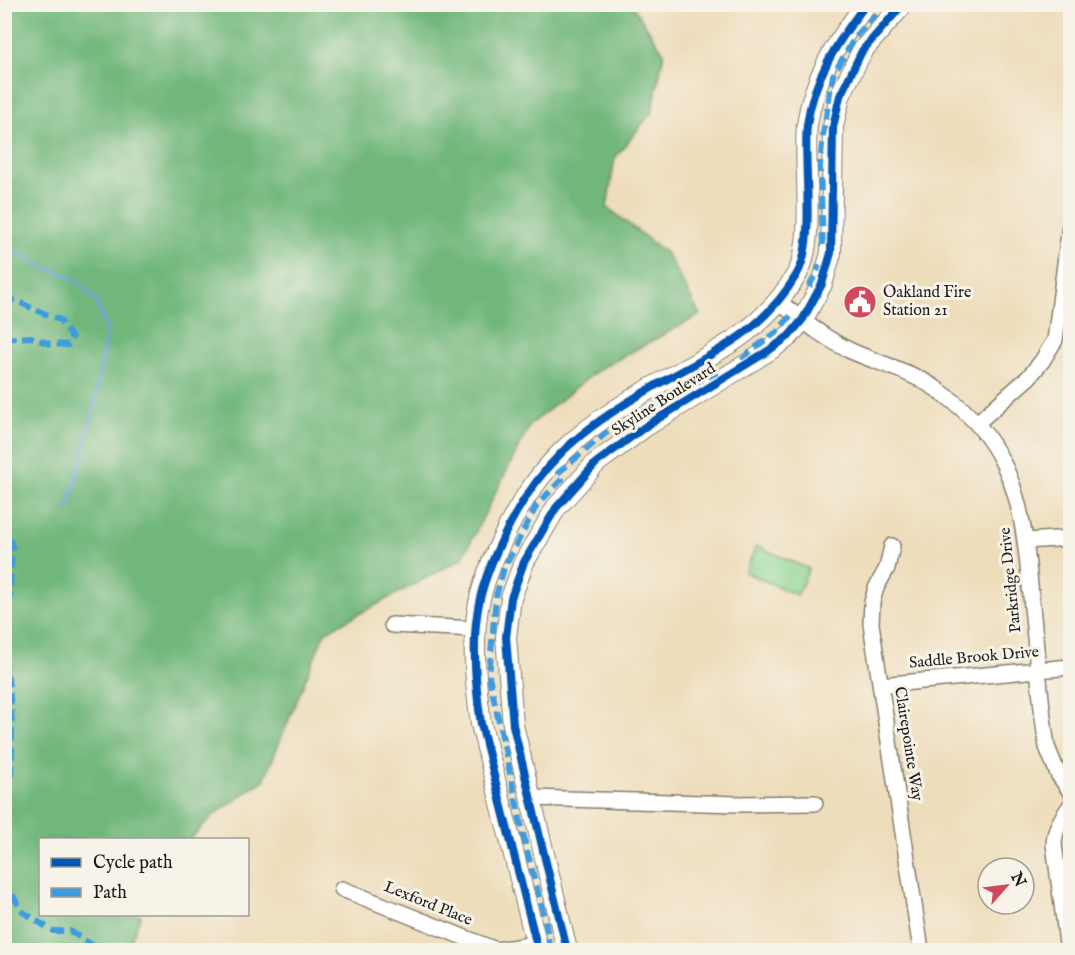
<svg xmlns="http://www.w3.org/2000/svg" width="1075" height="955" font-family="'IM FELL English',serif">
	<rect width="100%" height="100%" fill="#f7f3e8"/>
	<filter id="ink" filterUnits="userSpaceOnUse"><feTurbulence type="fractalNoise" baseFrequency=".0167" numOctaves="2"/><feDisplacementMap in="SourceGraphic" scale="12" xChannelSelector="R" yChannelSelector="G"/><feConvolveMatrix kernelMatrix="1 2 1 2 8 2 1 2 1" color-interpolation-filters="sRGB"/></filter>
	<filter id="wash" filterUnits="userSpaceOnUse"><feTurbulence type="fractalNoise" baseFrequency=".008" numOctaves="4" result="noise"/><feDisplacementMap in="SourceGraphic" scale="24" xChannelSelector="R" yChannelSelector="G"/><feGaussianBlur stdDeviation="1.35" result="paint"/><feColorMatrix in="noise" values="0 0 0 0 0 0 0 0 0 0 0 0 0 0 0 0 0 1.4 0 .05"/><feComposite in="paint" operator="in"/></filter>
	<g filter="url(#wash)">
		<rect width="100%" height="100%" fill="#edb"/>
		<path fill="#8cd692" stroke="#547957" stroke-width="1.5" d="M756 546 809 569 797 595 745 572Z"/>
		<path fill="#71b77c" stroke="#466a4c" stroke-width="1.5" d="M5 4 632 5 664 53 652 112 615 158 607 207 667 254 700 315 598 370 530 425 462 559 325 632 264 780 213 816 190 839 40 840V914L141 915 131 940 133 950H5Z"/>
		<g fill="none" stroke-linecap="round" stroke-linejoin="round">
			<path stroke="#72a2dc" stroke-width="3" d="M4 6 5 4
				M4 246 39 265 73 278 95 299 107 330 95 402 81 461 68 509"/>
		</g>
	</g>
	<g filter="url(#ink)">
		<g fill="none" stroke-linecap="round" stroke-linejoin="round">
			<defs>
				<path id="minor" d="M779 302C801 319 825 339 851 351 880 364 911 371 938 390 1019 445 1024 517 1032 607 1037 654 1040 701 1047 747L1058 774 1070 791
					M977 423 1029 377 1042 361 1055 340 1070 226
					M1026 541 1070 538
					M892 546 887 568 876 588 872 602 871 624 921 950
					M392 625 476 629
					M881 685 1070 667
					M531 798 738 804 815 803
					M342 889 496 950 536 944
					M1068 950 1054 844C1055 828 1061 819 1070 806"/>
				<path id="major" d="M538 950 481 724C476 689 472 651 477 615 480 590 490 565 501 542 537 464 580 429 653 387 711 354 762 334 797 274 816 242 803 164 807 125 813 78 838 41 866 4
					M567 950 513 725 506 637 511 598 524 562 556 508 596 463 646 426 768 351 789 336 803 319 822 284 831 253 833 127 840 96 862 51 903 4"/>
			</defs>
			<use href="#minor" stroke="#857c6c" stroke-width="18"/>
			<use href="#major" stroke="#857c6c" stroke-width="22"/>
			<use href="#minor" stroke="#fff" stroke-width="15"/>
			<use href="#major" stroke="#fff" stroke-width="20"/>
			<path stroke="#3c9bdf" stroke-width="6" stroke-dasharray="12 6" stroke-linecap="butt" d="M823 245 820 166 823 135 833 75 855 37 885 4
				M809 287 820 265
				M4 296 60 320 72 338 68 345 50 344 31 337 4 339
				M742 360 753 349 777 332 793 313
				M4 522 12 546 9 613 4 632
				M4 657C16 713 13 786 4 843
				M4 879 5 883 23 912 53 931H70L100 950
				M550 950 545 919 526 847 489 676 496 596 504 568 537 505 562 479 558 473 606 433 658 403 678 394 682 389 718 372"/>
			<defs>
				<path id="cycleway" d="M538 950 481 724C476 689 472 651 477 615 480 590 490 565 501 542 537 464 580 429 653 387 711 354 762 334 797 274 816 242 803 164 807 125 813 78 838 41 866 4
					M567 950 513 725 506 637 511 598 524 562 556 508 596 463 646 426 768 351 789 336 803 319 822 284 831 253 833 127 840 96 862 51 903 4"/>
			</defs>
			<use href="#cycleway" stroke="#f7f3e8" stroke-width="11"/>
			<use href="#cycleway" stroke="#0057b8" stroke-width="8"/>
		</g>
	</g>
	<defs>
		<symbol id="civic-disc" viewBox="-11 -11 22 22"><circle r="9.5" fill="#d1495b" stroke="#f7f3e8"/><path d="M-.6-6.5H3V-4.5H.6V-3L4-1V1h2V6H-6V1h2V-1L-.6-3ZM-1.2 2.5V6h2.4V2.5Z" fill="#fff"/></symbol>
	</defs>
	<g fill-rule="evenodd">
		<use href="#civic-disc" x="841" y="283" width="38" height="38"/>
	</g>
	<g text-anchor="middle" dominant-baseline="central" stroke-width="6" stroke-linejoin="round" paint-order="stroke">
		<g font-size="16" fill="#1c1c1c" stroke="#f7f3e8" text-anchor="start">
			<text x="883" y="293">Oakland Fire<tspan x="883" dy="18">Station 21</tspan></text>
		</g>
		<g font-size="16" fill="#1c1c1c" stroke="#f7f3e8">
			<text transform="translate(664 400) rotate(-33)">Skyline Boulevard</text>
			<text transform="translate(1011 580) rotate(-96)">Parkridge Drive</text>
			<text transform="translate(974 658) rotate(-5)">Saddle Brook Drive</text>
			<text transform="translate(908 744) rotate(81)">Clairepointe Way</text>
			<text transform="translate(428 904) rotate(22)">Lexford Place</text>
		</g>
	</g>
	<rect width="1075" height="955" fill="none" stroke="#f7f3e8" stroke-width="24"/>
	<rect x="39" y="838" width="210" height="78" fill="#f7f3e8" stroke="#9f9d96" stroke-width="1.5"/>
	<rect x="51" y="858" width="30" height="9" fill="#0057b8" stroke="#9f9d96" stroke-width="1.5"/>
	<text x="93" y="868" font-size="18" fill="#1c1c1c">Cycle path</text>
	<rect x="51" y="888" width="30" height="9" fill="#3c9bdf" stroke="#9f9d96" stroke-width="1.5"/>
	<text x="93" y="898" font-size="18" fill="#1c1c1c">Path</text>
	<g transform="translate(1006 886) rotate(62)"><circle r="28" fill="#f7f3e8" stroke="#9f9d96" stroke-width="1.5"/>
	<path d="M0-4.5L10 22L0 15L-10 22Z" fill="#d1495b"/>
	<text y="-9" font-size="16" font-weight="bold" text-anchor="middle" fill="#1c1c1c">N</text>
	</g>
</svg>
